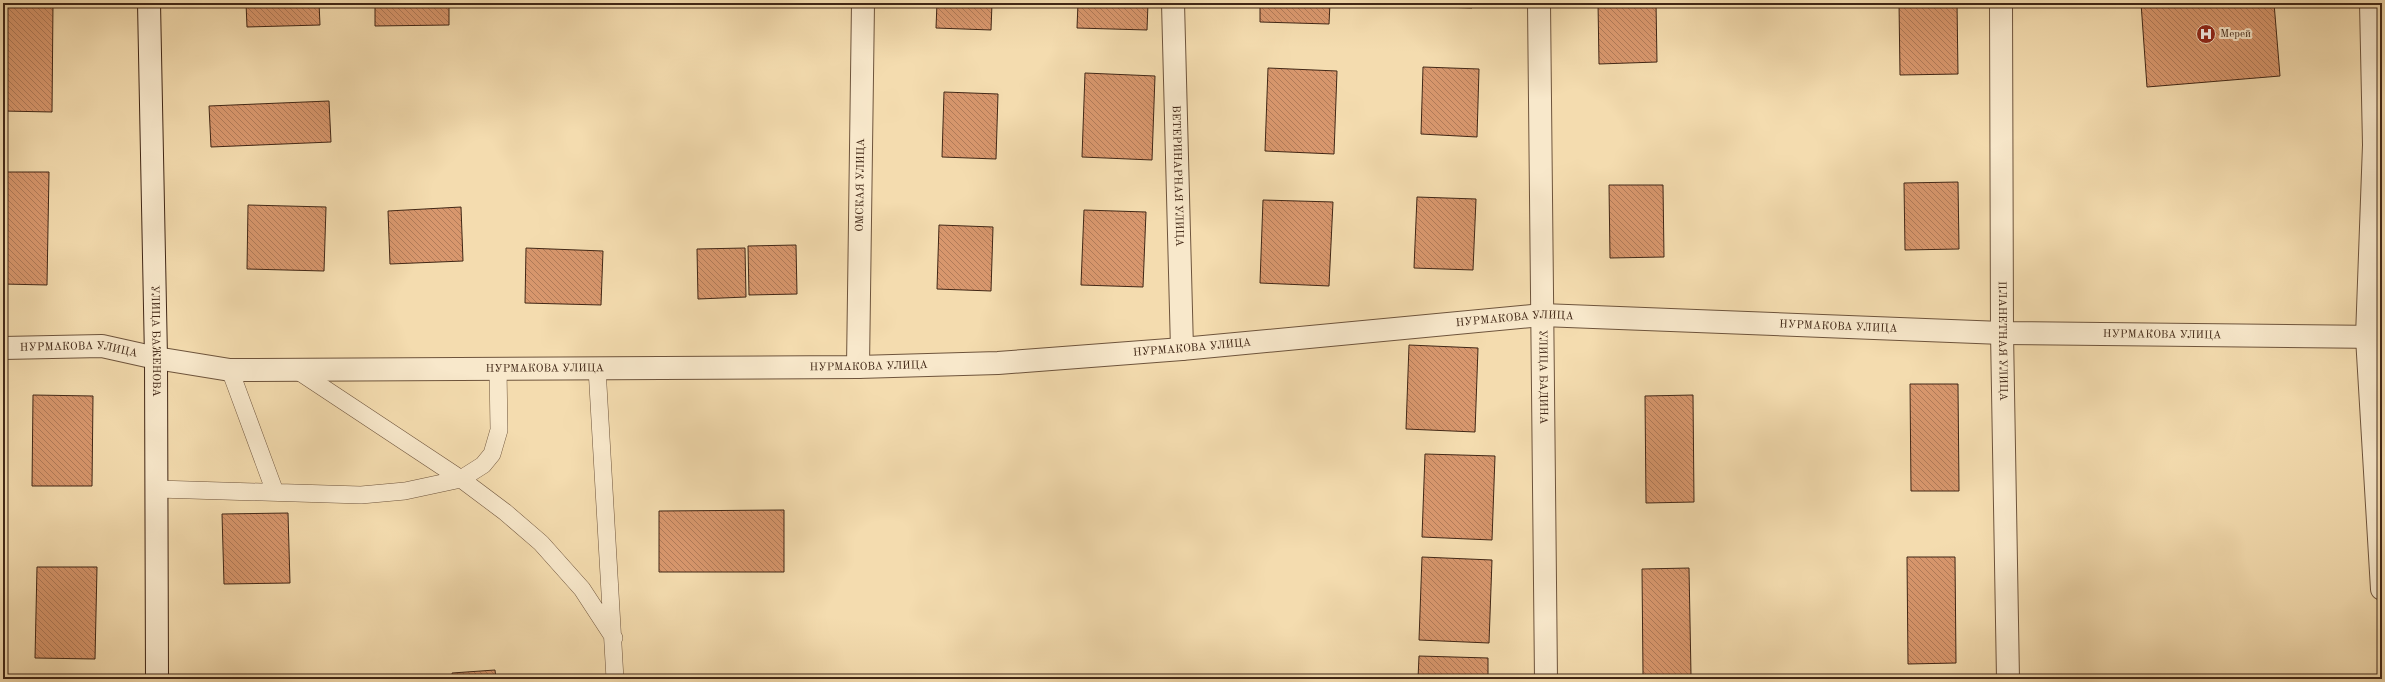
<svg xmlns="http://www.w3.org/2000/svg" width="2385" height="682" font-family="'Old Standard TT',serif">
	<defs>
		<pattern id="building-back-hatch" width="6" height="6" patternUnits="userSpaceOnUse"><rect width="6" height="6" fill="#d8976d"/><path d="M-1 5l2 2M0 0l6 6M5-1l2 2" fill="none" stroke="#b17b59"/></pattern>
	</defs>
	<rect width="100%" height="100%" fill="#f4dcaf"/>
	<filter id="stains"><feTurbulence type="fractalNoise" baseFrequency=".005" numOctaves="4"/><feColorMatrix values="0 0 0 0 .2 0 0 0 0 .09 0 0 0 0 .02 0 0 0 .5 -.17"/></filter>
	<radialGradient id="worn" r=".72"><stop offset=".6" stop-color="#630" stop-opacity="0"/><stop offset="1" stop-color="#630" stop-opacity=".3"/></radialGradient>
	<path fill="url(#building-back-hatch)" stroke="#412716" d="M3 3H53L52 112 3 111Z
		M246 3H319L320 25 247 27Z
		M375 3H449V25L375 26Z
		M937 3H992L991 30 936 28Z
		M1078 3H1148L1147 30 1077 28Z
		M1260 3H1330L1329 24 1260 22Z
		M1414 3H1472V8L1414 6Z
		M1598 3H1656L1657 62 1599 64Z
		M1899 3H1957L1958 74 1900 75Z
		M2141 3H2274L2280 76 2147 87Z
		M1423 67 1479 69 1477 137 1421 134Z
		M1268 68 1337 71 1334 154 1265 151Z
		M1085 73 1155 76 1152 160 1082 157Z
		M944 92 998 94 996 159 942 157Z
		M329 101 331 142 211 147 209 106Z
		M3 172H49L47 285 3 284Z
		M1958 182 1959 249 1905 250 1904 183Z
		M1609 185H1663L1664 257 1610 258Z
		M1417 197 1476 199 1473 270 1414 268Z
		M1263 200 1333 202 1329 286 1260 283Z
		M248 205 326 207 324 271 247 269Z
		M461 207 463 261 390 264 388 211Z
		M1084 210 1146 212 1143 287 1081 285Z
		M939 225 993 227 991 291 937 289Z
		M796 245 797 294 749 295 748 246Z
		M526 248 603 251 601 305 525 303Z
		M745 248 746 297 698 299 697 249Z
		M1409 345 1478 348 1475 432 1406 429Z
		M1910 384H1958L1959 491H1911Z
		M33 395 93 396 92 486H32Z
		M1693 395 1694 502 1646 503 1645 396Z
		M1425 454 1495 456 1492 540 1422 537Z
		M784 510V572H659V511Z
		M288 513 290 583 224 584 222 514Z
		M1422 557 1492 560 1489 643 1419 640Z
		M1907 557H1955L1956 663 1908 664Z
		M37 567H97L95 659 35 658Z
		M1689 568 1691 675H1643L1642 569Z
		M1419 656 1488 658V679H1418Z
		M495 670 496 679H453L452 673Z"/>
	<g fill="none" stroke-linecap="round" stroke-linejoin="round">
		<defs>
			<path id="service" d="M597 368 615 679
				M230 370 275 492
				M298 371 461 479 505 512 541 543 582 589 614 638
				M157 489 361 495 405 491 461 479 483 465 492 454 499 430 498 369"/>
			<g id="minor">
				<path id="s1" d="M1173 3 1182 349"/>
				<path id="s2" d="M1539 3 1546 679"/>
				<path id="s3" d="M2001 3 2002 333 2008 679"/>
				<path d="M2371 3 2374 145 2367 337 2382 589"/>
				<path id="s4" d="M3 348 102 346 156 358 230 370 858 367 998 363 1182 349 1542 315 2002 333 2382 337"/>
				<path id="s5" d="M858 367 863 3"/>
			</g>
			<g id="secondary">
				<path id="s6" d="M149 3 156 358 157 679"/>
			</g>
		</defs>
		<use href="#service" stroke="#6e543c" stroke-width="18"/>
		<use href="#minor" stroke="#6e543c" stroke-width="24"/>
		<use href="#secondary" stroke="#412716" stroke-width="24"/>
		<use href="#service" stroke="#f8e8cb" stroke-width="17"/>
		<use href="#minor" stroke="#f8e8cb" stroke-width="22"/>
		<use href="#secondary" stroke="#f8e8cb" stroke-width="22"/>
	</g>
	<defs>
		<symbol id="hospital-disc" viewBox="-11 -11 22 22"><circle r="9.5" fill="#8f2418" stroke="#f8e8cb"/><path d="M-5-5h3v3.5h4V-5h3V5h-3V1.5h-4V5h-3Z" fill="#fff"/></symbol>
	</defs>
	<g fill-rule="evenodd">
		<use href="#hospital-disc" x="2195" y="23" width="22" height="22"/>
	</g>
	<g text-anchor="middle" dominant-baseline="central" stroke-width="4" stroke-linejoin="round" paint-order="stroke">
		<g font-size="11" fill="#412716" stroke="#f8e8cb" text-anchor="start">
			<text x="2220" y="34">Мерей</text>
		</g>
		<g font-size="11" fill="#412716" stroke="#f8e8cb">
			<text stroke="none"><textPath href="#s1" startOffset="173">ВЕТЕРИНАРНАЯ УЛИЦА</textPath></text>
			<text stroke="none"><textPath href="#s5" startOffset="182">ОМСКАЯ УЛИЦА</textPath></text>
			<text stroke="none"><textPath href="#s4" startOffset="1516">НУРМАКОВА УЛИЦА</textPath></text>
			<text stroke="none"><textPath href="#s4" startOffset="1840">НУРМАКОВА УЛИЦА</textPath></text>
			<text stroke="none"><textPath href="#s4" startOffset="2164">НУРМАКОВА УЛИЦА</textPath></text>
			<text stroke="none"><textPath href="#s6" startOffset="338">УЛИЦА БАЖЕНОВА</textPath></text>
			<text stroke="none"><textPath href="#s3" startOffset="338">ПЛАНЕТНАЯ УЛИЦА</textPath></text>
			<text stroke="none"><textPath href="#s4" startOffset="1192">НУРМАКОВА УЛИЦА</textPath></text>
			<text stroke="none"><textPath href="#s4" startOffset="76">НУРМАКОВА УЛИЦА</textPath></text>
			<text stroke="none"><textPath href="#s4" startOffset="868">НУРМАКОВА УЛИЦА</textPath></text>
			<text stroke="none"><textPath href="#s4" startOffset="544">НУРМАКОВА УЛИЦА</textPath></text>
			<text stroke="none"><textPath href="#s2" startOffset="374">УЛИЦА БАДИНА</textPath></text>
		</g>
	</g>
	<rect width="2385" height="682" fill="none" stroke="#f4dcaf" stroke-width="16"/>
	<rect x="4" y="4" width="2377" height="674" fill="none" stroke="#412716" stroke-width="2"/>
	<rect x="8" y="8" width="2369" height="666" fill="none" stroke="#412716"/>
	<rect width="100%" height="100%" filter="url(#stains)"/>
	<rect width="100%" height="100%" fill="url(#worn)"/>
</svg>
